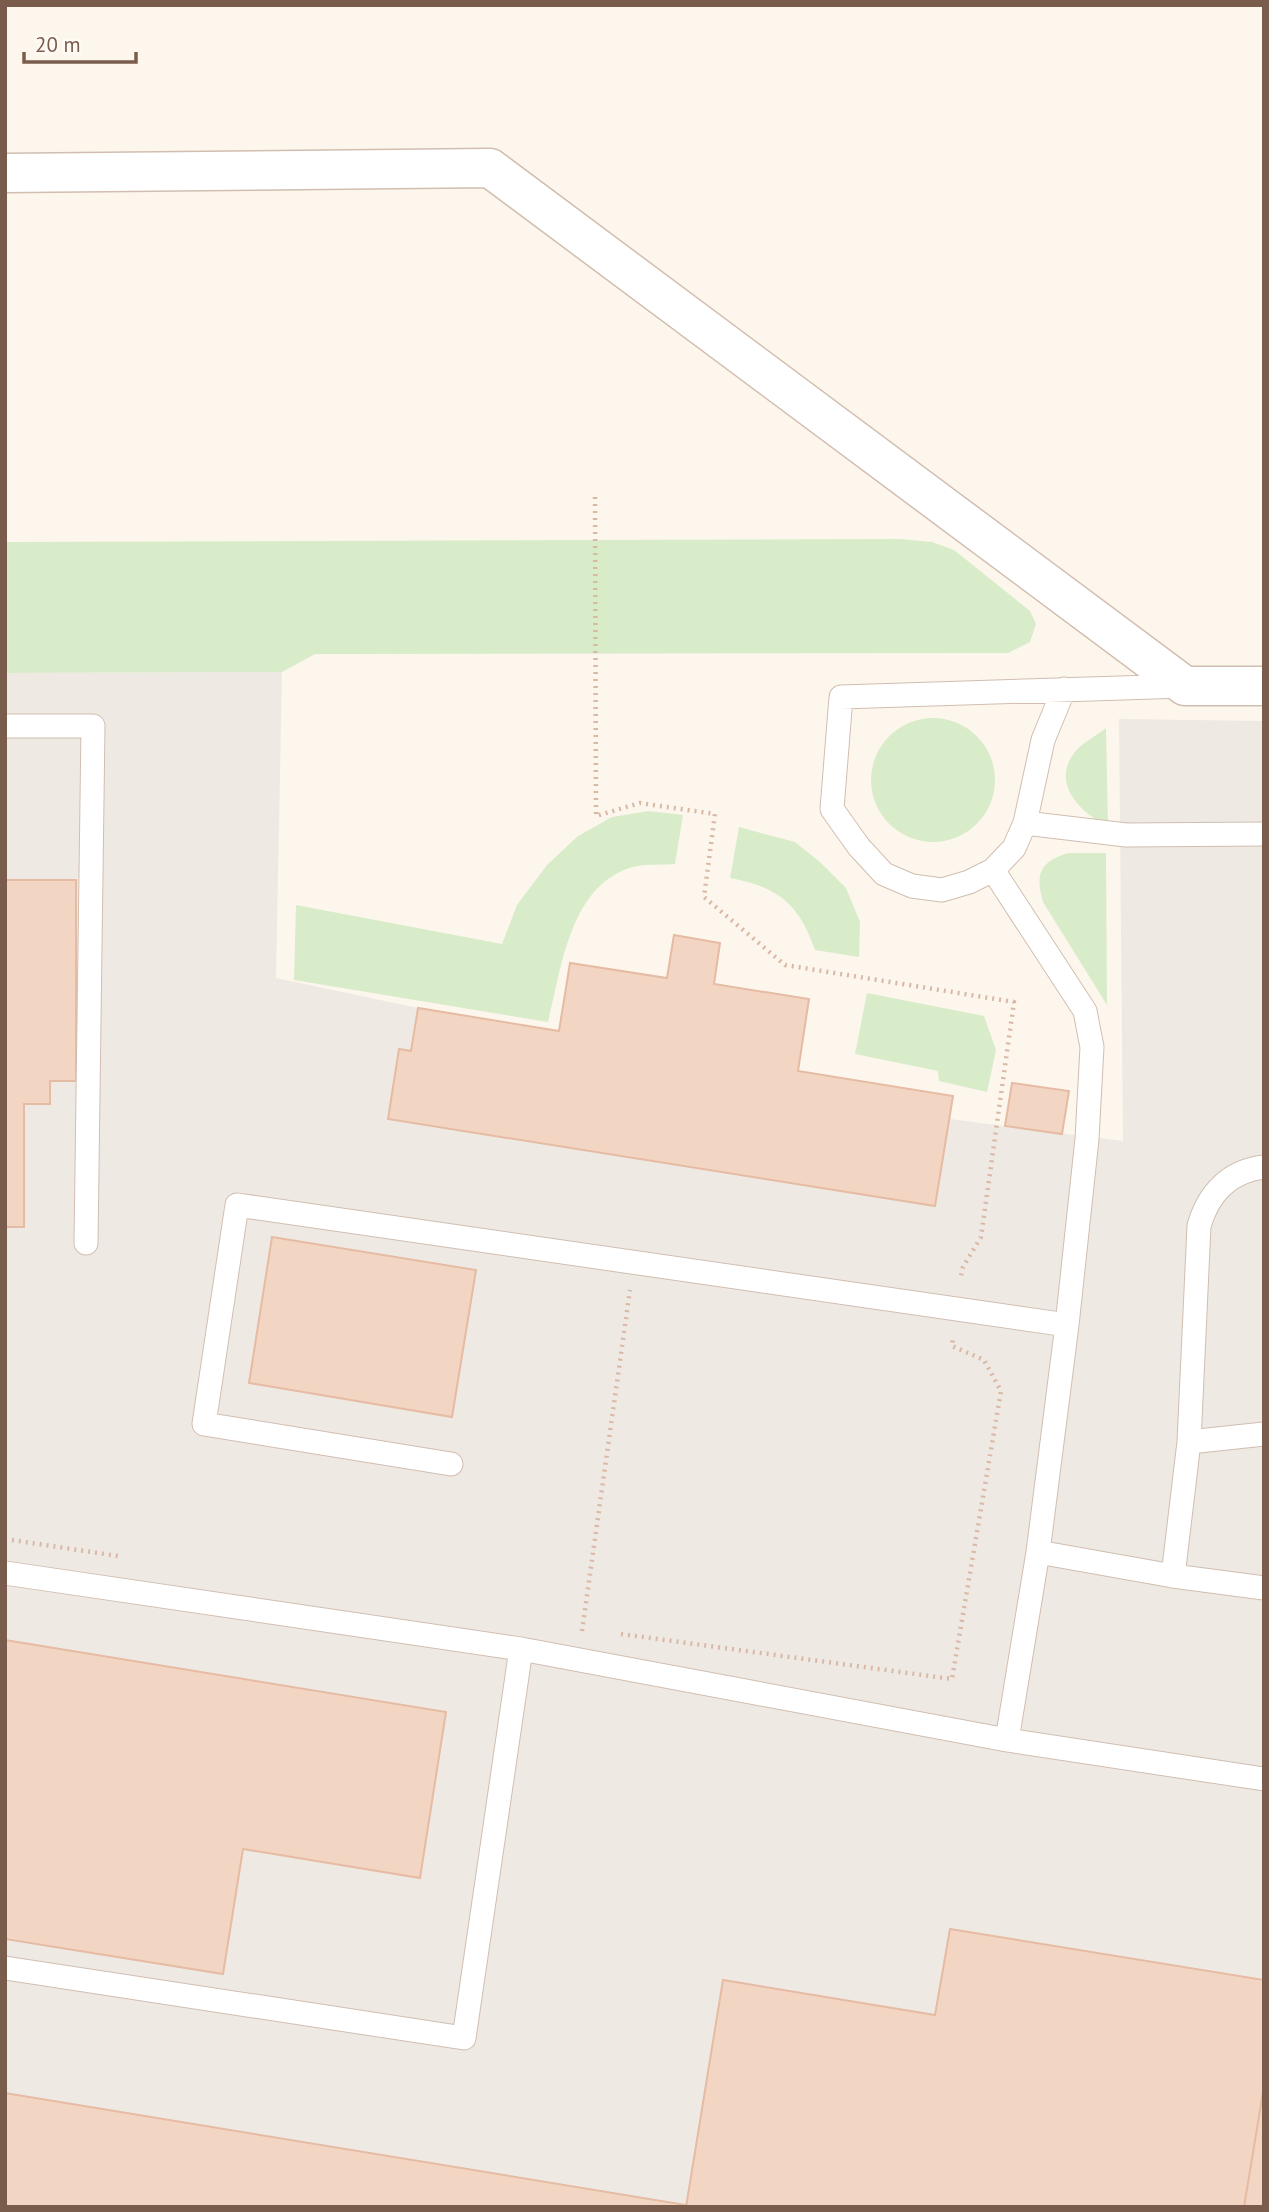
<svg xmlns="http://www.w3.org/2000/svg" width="1269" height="2212" font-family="'PT Sans',sans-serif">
	<rect width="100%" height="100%" fill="#fdf6ec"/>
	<path fill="#efe9e4" d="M282 672 276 978 418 1008 559 1031 570 963 667 978 674 935 720 943 714 984 809 999 798 1071 953 1096 950 1119 1123 1141 1119 719 1264 721V2207H5V673Z"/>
	<path fill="#d8ecc9" d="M900 539 932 542 954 550 1030 611 1036 624 1030 642 1008 653 315 654 282 672 5 673V542Z
		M871 780a62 62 0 1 1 124 0a62 62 0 1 1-124 0Z
		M1106 728 1108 826C1081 814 1050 783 1075 752 1082 743 1096 736 1106 728Z
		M648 811 683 815 675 864C663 865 649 864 637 866 570 881 562 967 548 1022L294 980 296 905 502 944 517 905 547 865 578 836 612 817Z
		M739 827 795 842 820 862 846 888 860 922 859 957 815 950C799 904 778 887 730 878Z
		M1069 853H1106L1107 1005 1043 902C1035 874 1040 861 1069 853Z
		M867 993 984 1016 996 1050 987 1092 939 1081 938 1071 855 1054Z"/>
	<path fill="#f3d5c3" stroke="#e6bba3" stroke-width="2" d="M5 880H76V1081H50V1104H24V1227H5Z
		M674 935 720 943 714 984 809 999 798 1071 953 1096 935 1206 388 1119 399 1049 411 1051 418 1008 559 1031 570 963 667 978Z
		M1012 1083 1069 1091 1062 1134 1005 1126Z
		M272 1237 476 1270 452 1417 249 1383Z
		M5 1640 446 1712 420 1878 243 1849 223 1974 5 1939Z
		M950 1929 1264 1980V2086L1244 2207H686L723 1980 935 2015Z
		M1264 2086V2207H1244Z
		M5 2093 686 2205V2207H5Z"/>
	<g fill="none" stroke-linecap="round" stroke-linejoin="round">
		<defs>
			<path id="lane" d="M1064 689 1043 740 1025 823 1014 848 993 870 969 882 942 890 912 886 884 874 859 847 832 809 841 697C955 693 1070 689 1185 686
				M5 726H93L86 1243
				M1025 823 1126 835 1264 834
				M993 870 1085 1011 1092 1047 1087 1139 1067 1325 1038 1552 1007 1740 1264 1779
				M1189 1442 1264 1434
				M451 1464 204 1424 237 1205 1067 1325
				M1038 1552 1173 1576 1189 1442 1199 1226C1208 1194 1229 1171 1264 1167
				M5 1573 521 1649 1007 1740
				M1173 1576 1264 1588
				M5 1968 464 2038 521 1649"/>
			<path id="street" d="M5 173 490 168 1185 686H1264"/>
		</defs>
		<use href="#lane" stroke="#d1beb0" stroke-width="25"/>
		<use href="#street" stroke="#d1beb0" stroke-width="41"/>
		<path stroke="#d9b8a5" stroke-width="4.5" stroke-dasharray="2 5" stroke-linecap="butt" d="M595 497 596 816 640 803 715 814 704 897 785 965 1014 1002 981 1237 963 1267 960 1280
			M5 1539 118 1556
			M582 1631 630 1290
			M621 1634 952 1679 1001 1391 984 1360 952 1346 953 1338"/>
		<use href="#lane" stroke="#fff" stroke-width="23"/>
		<use href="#street" stroke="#fff" stroke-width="38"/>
	</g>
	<rect width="1269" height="2212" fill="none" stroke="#7a5c4d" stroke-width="14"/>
	<path d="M24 52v10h112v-10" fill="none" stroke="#7a5c4d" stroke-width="3.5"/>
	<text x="35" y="52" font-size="21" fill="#7a5c4d" stroke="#fffaf3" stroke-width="5" paint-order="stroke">20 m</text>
</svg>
